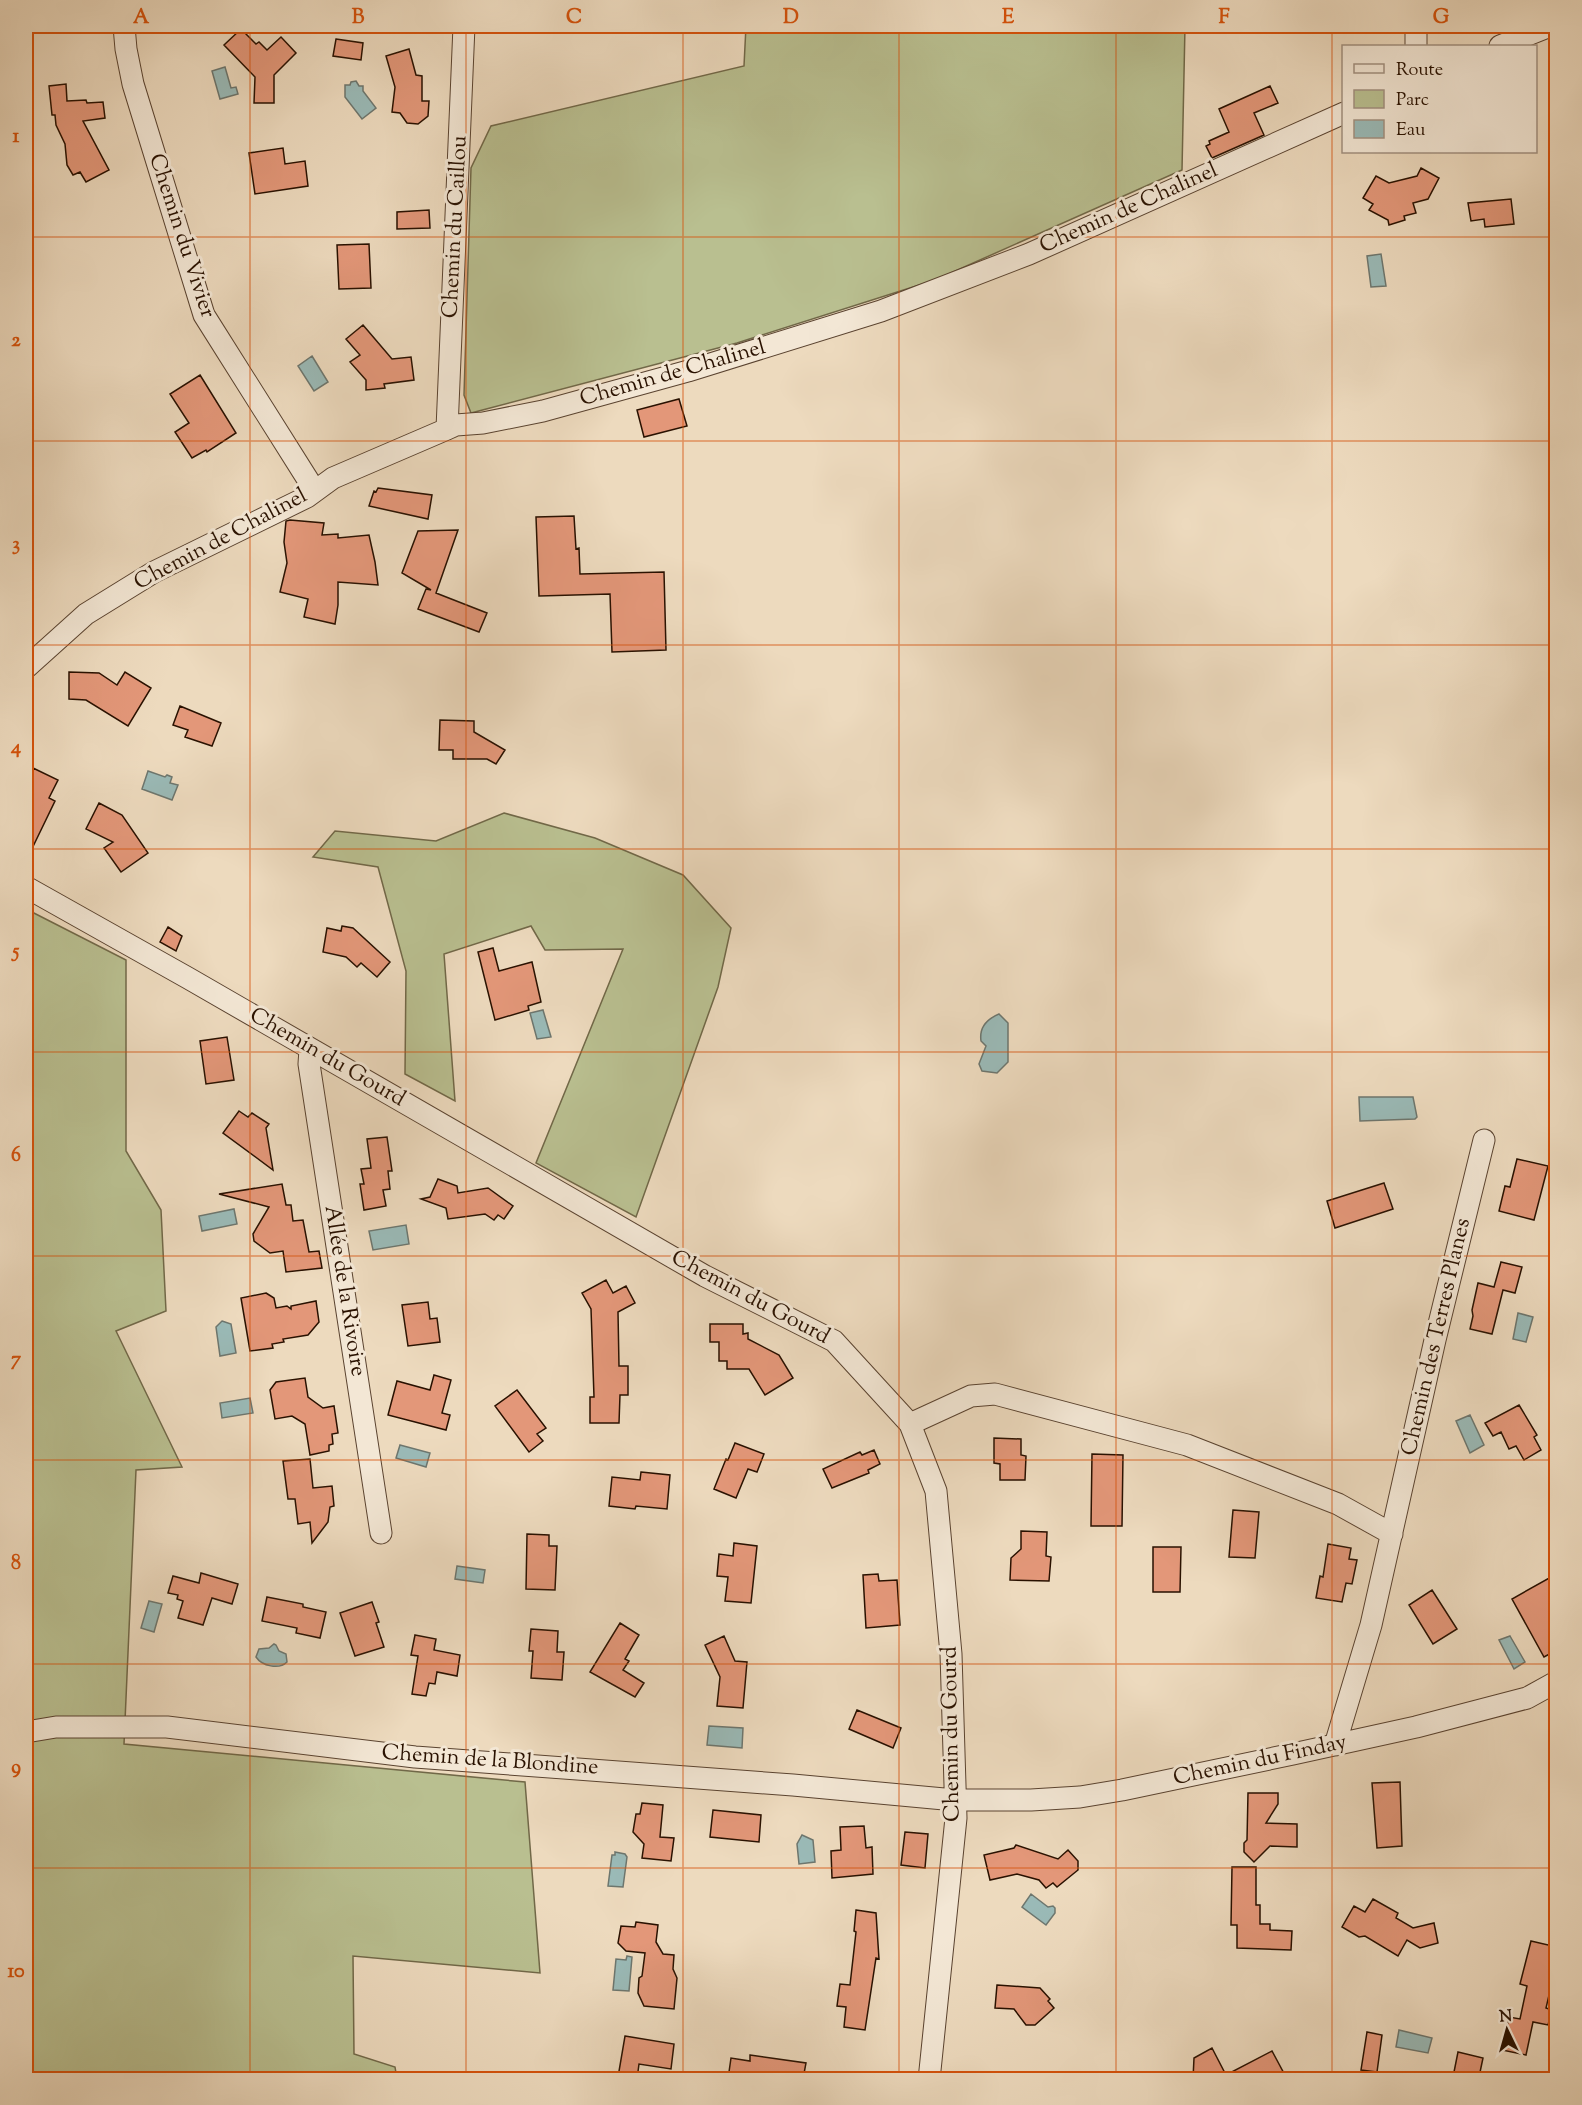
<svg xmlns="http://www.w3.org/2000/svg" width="1582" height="2105" font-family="'Sorts Mill Goudy',serif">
	<rect width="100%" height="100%" fill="#eddabe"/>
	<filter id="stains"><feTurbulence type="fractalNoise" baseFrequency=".00333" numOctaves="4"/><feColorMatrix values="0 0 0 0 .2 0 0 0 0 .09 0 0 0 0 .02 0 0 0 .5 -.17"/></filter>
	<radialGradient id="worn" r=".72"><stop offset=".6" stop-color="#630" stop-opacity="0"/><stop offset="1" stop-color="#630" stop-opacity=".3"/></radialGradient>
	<path fill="#b9bf90" stroke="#716848" stroke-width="1.5" d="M746 26H1185L1182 170 935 280 737 343 471 413 464 395 471 168 491 126 744 66Z
		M504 813 595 838 683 875 731 928 718 987 636 1217 536 1163 623 949 545 950 531 926 444 954 455 1101 405 1074 406 971 378 867 313 857 335 831 436 841Z
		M26 909 126 960V1151L161 1210 166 1311 116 1331 182 1467 136 1470 124 1744 525 1782 540 1973 353 1956 354 2054 395 2067 397 2079H26Z"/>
	<path fill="#9abab7" stroke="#6d766e" stroke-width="1.5" d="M225 67 231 88 236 87 238 94 220 99 212 71Z
		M356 81 359 86H363V91L376 108 362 119 345 97V85H350L351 82Z
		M1381 254 1386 286 1371 287 1367 256Z
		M312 356 328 382 314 391 298 366Z
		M148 771 165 777 167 775 172 777 170 783 178 785 172 800 142 789Z
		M543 1010 551 1037 537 1039 530 1013Z
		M999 1014 1008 1023V1062L997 1073 982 1071 979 1064 986 1046 981 1041C979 1027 987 1019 999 1014Z
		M1359 1097H1413L1417 1117 1415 1119 1360 1121Z
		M234 1209 237 1224 202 1231 199 1216Z
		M406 1225 409 1244 373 1250 369 1231Z
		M1518 1313 1533 1317 1526 1342 1513 1339Z
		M222 1321 231 1324 236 1353 220 1356 216 1327Z
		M250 1398 253 1413 222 1418 220 1403Z
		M1470 1415 1484 1445 1470 1453 1456 1421Z
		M400 1445 430 1453 426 1467 396 1458Z
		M457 1566 485 1570 483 1583 455 1579Z
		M149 1601 162 1604 154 1632 141 1628Z
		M1510 1636 1525 1662 1514 1669 1499 1640Z
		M274 1644 276 1645 279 1651 286 1654 287 1662C279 1670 262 1666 256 1657L259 1649 269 1648Z
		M709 1726 743 1728 742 1748 707 1745Z
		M802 1835 813 1840 815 1862 799 1864 797 1844Z
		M615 1852 625 1854 627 1857 623 1887 608 1886 612 1855H615Z
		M1031 1894 1048 1907 1053 1906 1055 1908V1913L1046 1925 1022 1907Z
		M627 1956 632 1957 629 1991 613 1990 616 1959 626 1960Z
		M1399 2030 1432 2038 1428 2053 1396 2047Z"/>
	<path fill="#e39779" stroke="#291100" stroke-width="1.5" d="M241 29 256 44 259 42 267 50 281 37 296 53 274 75V103H254L255 77 224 45Z
		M336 39 363 43 361 60 333 56Z
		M409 49 416 75 422 76V101H429L428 116 418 124 407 123 400 113 392 112 395 87 386 56Z
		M66 84 67 101 86 100 87 103 103 102 105 118 83 121 109 170 86 182 80 172 73 175 67 165 65 144 56 125 55 115H52L49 86Z
		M1270 86 1278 103 1254 113 1264 135 1212 158 1206 146 1210 144 1209 141 1229 132 1219 109Z
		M283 148 285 164 305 161 308 186 255 194 249 153Z
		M1421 168 1439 178 1428 199 1413 203 1416 213 1404 216 1405 220 1389 225 1388 220 1369 210 1373 204 1363 198 1376 176 1389 183 1417 176Z
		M1511 199 1514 224 1485 227 1484 219 1471 221 1468 203Z
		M429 210 430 228 397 229V212Z
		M369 244 371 288 339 289 337 245Z
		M363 325 392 359 411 357 414 380 384 384 385 388 366 390V380L350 362 360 355 346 339Z
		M200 375 236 433 207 452 206 450 192 458 175 432 189 423 170 394Z
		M679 399 687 426 644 437 637 410Z
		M378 488 432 495 428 519 369 506 374 491 376 492Z
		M574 516 576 549 579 548 580 574 664 572 666 650 612 652 610 594 539 596 536 517Z
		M290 520 324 523 322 535 338 534V538L369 535 375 562 378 585 338 582V605L335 624 304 617 308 599 280 592 287 563 284 542 286 521Z
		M458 530 436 593 487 613 479 632 418 609 426 589 431 590 402 573 418 531Z
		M69 672 99 673 117 685 125 672 151 688 128 726 86 700 69 699Z
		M180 706 221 723 212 746 185 737 188 730 173 725Z
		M440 720 474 721V732L505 750 496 764 487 759H453V750H439Z
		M33 768 58 780 49 798 55 801 26 861V784Z
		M99 803 122 815 148 853 121 872 104 848 113 842 86 829Z
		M342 926 353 928 390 962 377 977 361 963 357 967 346 957 323 952 327 928 341 931Z
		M168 927 182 936 176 951 160 942Z
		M493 948 499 971 532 962 541 1002 528 1006 529 1010 495 1020 478 952Z
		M227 1037 234 1080 206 1084 200 1041Z
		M239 1111 248 1117 252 1113 269 1124 266 1128 273 1170 223 1133Z
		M387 1137 392 1171H388L390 1189 383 1190 386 1206 364 1210 360 1184H364L361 1169 371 1168 367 1139Z
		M1517 1159 1548 1166 1534 1220 1499 1211 1505 1186 1510 1187Z
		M438 1179 457 1186 458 1193 488 1188 513 1206 504 1219 498 1215 494 1220 485 1214 448 1219 446 1208 421 1199 430 1197Z
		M1384 1183 1393 1209 1335 1228 1327 1201Z
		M282 1184 286 1205H291L293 1221 303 1220 309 1252 319 1251 322 1268 286 1272 283 1251 270 1253 254 1241 253 1234 269 1207 219 1194Z
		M1501 1262 1522 1267 1515 1293 1503 1290 1492 1334 1470 1329 1473 1316 1472 1310 1478 1283 1494 1287Z
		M606 1280 613 1293 626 1286 635 1303 618 1312 619 1366H628V1395H620L619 1423H590V1397H594L591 1309 582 1293Z
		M266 1293 274 1298 276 1308 287 1306 291 1309V1306L316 1301 319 1322 308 1335 283 1339 284 1342 272 1344 273 1348 250 1351 241 1298Z
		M428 1302 430 1319 437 1318 440 1342 408 1346 402 1305Z
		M710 1324H743V1334L748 1333V1339L779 1355 793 1378 765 1395 749 1369H727V1361H719V1342H710Z
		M434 1375 451 1380 442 1413 450 1415 446 1430 388 1415 397 1381 430 1390Z
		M305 1378 308 1397 323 1408 334 1406 338 1433 332 1434 333 1444 329 1445V1451L310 1455 305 1424 292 1416 275 1419 270 1390 276 1382Z
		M517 1390 546 1428 537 1434 543 1441 529 1452 495 1406Z
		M1519 1405 1537 1435 1534 1437 1541 1450 1524 1460 1516 1446 1509 1449 1501 1432 1493 1436 1485 1423Z
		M994 1438 1021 1439V1455L1026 1456 1025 1480H1000V1464L994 1463Z
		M735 1443 764 1454 757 1472 748 1469 736 1498 714 1489 726 1459 728 1460Z
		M874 1450 880 1464 868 1470 869 1473 832 1488 823 1469 860 1452 862 1455Z
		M1092 1454 1123 1455 1122 1526H1091Z
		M310 1459 313 1488 332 1486 334 1506 330 1507 328 1522 312 1543 310 1522 298 1524 295 1499H288L283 1461Z
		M641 1472 670 1475 667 1509 636 1506 635 1509 609 1506 612 1477 640 1480Z
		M1233 1510 1259 1512 1255 1558 1229 1557Z
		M1021 1531 1047 1532 1046 1556 1051 1557 1049 1581 1010 1580 1011 1558 1021 1549Z
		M527 1534 549 1535V1546H557L555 1590 526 1589Z
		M734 1543 757 1546 751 1603 725 1601 728 1577 717 1576 719 1554 733 1556Z
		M1328 1544 1351 1548 1349 1559 1357 1560 1352 1584 1346 1583 1342 1602 1316 1598 1320 1576 1323 1577Z
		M1153 1547H1181L1180 1592H1153Z
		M201 1573 238 1584 232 1604 212 1598 203 1625 178 1618 183 1601 177 1599 178 1595 168 1593 173 1576 199 1583Z
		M878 1574 879 1581 897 1580 900 1625 866 1628 863 1575Z
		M1551 1577 1557 1587V1650L1544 1657 1512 1599Z
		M1432 1590 1457 1629 1433 1644 1409 1605Z
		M267 1597 303 1604V1607L326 1612 320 1638 296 1633 297 1628 262 1621Z
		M372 1602 379 1622 376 1623 384 1647 355 1656 340 1613Z
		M620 1623 639 1635 625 1659 629 1661 623 1670 644 1683 635 1697 590 1672Z
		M531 1629 558 1631 557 1652H564L562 1680 531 1678 533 1651H529Z
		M415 1635 436 1639 434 1650 460 1655 457 1676 437 1672 435 1684 429 1683 426 1696 412 1694 418 1656 411 1655Z
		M724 1636 735 1661 747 1662 743 1708 717 1706 720 1677 705 1645Z
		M857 1710 901 1728 893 1748 849 1729Z
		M1400 1782 1402 1846 1377 1848 1372 1783Z
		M1248 1793H1278V1804L1266 1823 1297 1824V1847L1270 1846 1254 1862 1244 1852V1843L1247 1840Z
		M642 1803 663 1805 660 1837 674 1838 671 1861 642 1858 644 1844 633 1832 636 1814H640Z
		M713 1810 761 1815 759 1842 710 1837Z
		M864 1826 866 1848 872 1847 873 1874 832 1878 831 1851 841 1850 840 1827Z
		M905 1832 928 1834 925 1868 901 1865Z
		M1016 1845 1058 1859 1068 1850 1078 1861V1870L1057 1887 1053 1883 1046 1888 1039 1880 1017 1874 990 1880 984 1855 1014 1848Z
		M1232 1867H1256V1905H1260V1924H1270V1930L1292 1931 1291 1950 1237 1948V1925H1231Z
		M1373 1899 1398 1913 1396 1918 1413 1928 1434 1923 1438 1943 1420 1948 1407 1940 1398 1956 1365 1936 1359 1937 1342 1927 1354 1906 1365 1912Z
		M856 1910 876 1913 879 1959 876 1958 865 2030 844 2027 846 2007 837 2006 840 1984 850 1985 856 1932 854 1931Z
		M636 1922 658 1925 656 1942 663 1954 674 1955 673 1969 677 1978 674 2009 644 2006 638 1993 639 1978 642 1976 645 1953 626 1951 618 1943 621 1926 635 1927Z
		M1531 1941 1557 1947V1961L1546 2008 1552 2010 1548 2025 1533 2022 1526 2055 1502 2050 1509 2017 1520 2019 1527 1986 1520 1984Z
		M997 1985 1040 1988 1050 1999 1048 2001 1054 2008 1035 2025H1026L1014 2009 995 2008Z
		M1367 2032 1382 2035 1377 2072 1361 2070Z
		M625 2036 674 2044 671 2069 639 2064 637 2079 618 2077Z
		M1212 2048 1226 2075 1272 2051 1287 2079H1193L1194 2058Z
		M1458 2052 1483 2058 1479 2077 1454 2072Z
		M750 2055 806 2063 803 2079H728L731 2058 750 2061Z"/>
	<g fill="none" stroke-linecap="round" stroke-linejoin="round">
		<defs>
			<path id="minor" d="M124 26 126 49 133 84 204 315 315 491
				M1416 46V26
				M1500 46 1550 26
				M447 429 464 26
				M26 668 86 614 154 572 307 497 333 478 447 429 456 425 483 423 543 411 688 371 881 311 1029 254 1344 113
				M26 887 188 978 705 1276 834 1341 910 1424 936 1491 951 1654 956 1818 929 2080
				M310 1049 309 1064 381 1533
				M910 1424 971 1396 995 1394 1187 1445 1338 1504 1392 1534
				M26 1732 56 1727H167L415 1757 793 1785 955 1800H1031L1080 1797 1122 1790 1293 1754 1416 1727 1527 1698 1556 1682
				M1335 1745 1371 1625 1435 1340 1484 1140"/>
		</defs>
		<use href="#minor" stroke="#5a4330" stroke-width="23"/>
		<use href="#minor" stroke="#f3e7d5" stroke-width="21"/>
	</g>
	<path fill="none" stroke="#d5520b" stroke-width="1.5" stroke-opacity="0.55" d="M250 26V2080M466 26V2080M683 26V2080M899 26V2080M1116 26V2080M1332 26V2080M26 237H1556M26 441H1556M26 645H1556M26 849H1556M26 1052H1556M26 1256H1556M26 1460H1556M26 1664H1556M26 1868H1556"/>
	<g text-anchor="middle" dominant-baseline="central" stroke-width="6" stroke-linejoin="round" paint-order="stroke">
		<g font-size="22" fill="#291100" stroke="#f3e7d5">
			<text transform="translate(1129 209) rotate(-24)">Chemin de Chalinel</text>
			<text transform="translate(456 227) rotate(-87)">Chemin du Caillou</text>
			<text transform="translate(181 236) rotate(72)">Chemin du Vivier</text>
			<text transform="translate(673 374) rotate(-16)">Chemin de Chalinel</text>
			<text transform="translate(221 540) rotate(-28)">Chemin de Chalinel</text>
			<text transform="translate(327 1058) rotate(30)">Chemin du Gourd</text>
			<text transform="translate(344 1291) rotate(81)">Allée de la Rivoire</text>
			<text transform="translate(750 1298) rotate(28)">Chemin du Gourd</text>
			<text transform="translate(1437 1337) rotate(-77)">Chemin des Terres Planes</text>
			<text transform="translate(952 1734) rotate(-91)">Chemin du Gourd</text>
			<text transform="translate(490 1761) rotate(4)">Chemin de la Blondine</text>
			<text transform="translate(1260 1761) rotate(-12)">Chemin du Finday</text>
		</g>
	</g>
	<rect width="1582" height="2105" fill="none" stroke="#eddabe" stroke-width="66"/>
	<rect x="1342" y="45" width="195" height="108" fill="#f3e7d5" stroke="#a29180" stroke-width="1.5"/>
	<rect x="1354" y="64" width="30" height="9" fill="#f3e7d5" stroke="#a29180" stroke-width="1.5"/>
	<text x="1396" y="75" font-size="18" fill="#291100">Route</text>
	<rect x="1354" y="90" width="30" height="18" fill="#b9bf90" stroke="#a29180" stroke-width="1.5"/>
	<text x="1396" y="105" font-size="18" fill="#291100">Parc</text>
	<rect x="1354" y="120" width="30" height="18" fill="#9abab7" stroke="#a29180" stroke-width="1.5"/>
	<text x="1396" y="135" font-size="18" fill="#291100">Eau</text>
	<g transform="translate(1507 2030) rotate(355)" stroke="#f3e7d5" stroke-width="4.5" paint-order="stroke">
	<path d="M0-4.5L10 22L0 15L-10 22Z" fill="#291100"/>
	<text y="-9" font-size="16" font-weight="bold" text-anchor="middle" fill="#291100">N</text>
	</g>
	<rect x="33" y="33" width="1516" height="2039" fill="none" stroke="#d5520b" stroke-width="2"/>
	<g font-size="20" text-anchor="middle" font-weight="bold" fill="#d5520b">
		<text x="141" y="23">A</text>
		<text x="358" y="23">B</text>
		<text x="574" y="23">C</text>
		<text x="791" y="23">D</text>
		<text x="1008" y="23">E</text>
		<text x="1224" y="23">F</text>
		<text x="1441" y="23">G</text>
		<text x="16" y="142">1</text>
		<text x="16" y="346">2</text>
		<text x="16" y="550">3</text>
		<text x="16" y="753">4</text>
		<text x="16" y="957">5</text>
		<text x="16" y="1161">6</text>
		<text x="16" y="1365">7</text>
		<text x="16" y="1569">8</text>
		<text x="16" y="1773">9</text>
		<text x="16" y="1977">10</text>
	</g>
	<rect width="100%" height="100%" filter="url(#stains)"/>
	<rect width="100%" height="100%" fill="url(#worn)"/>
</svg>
